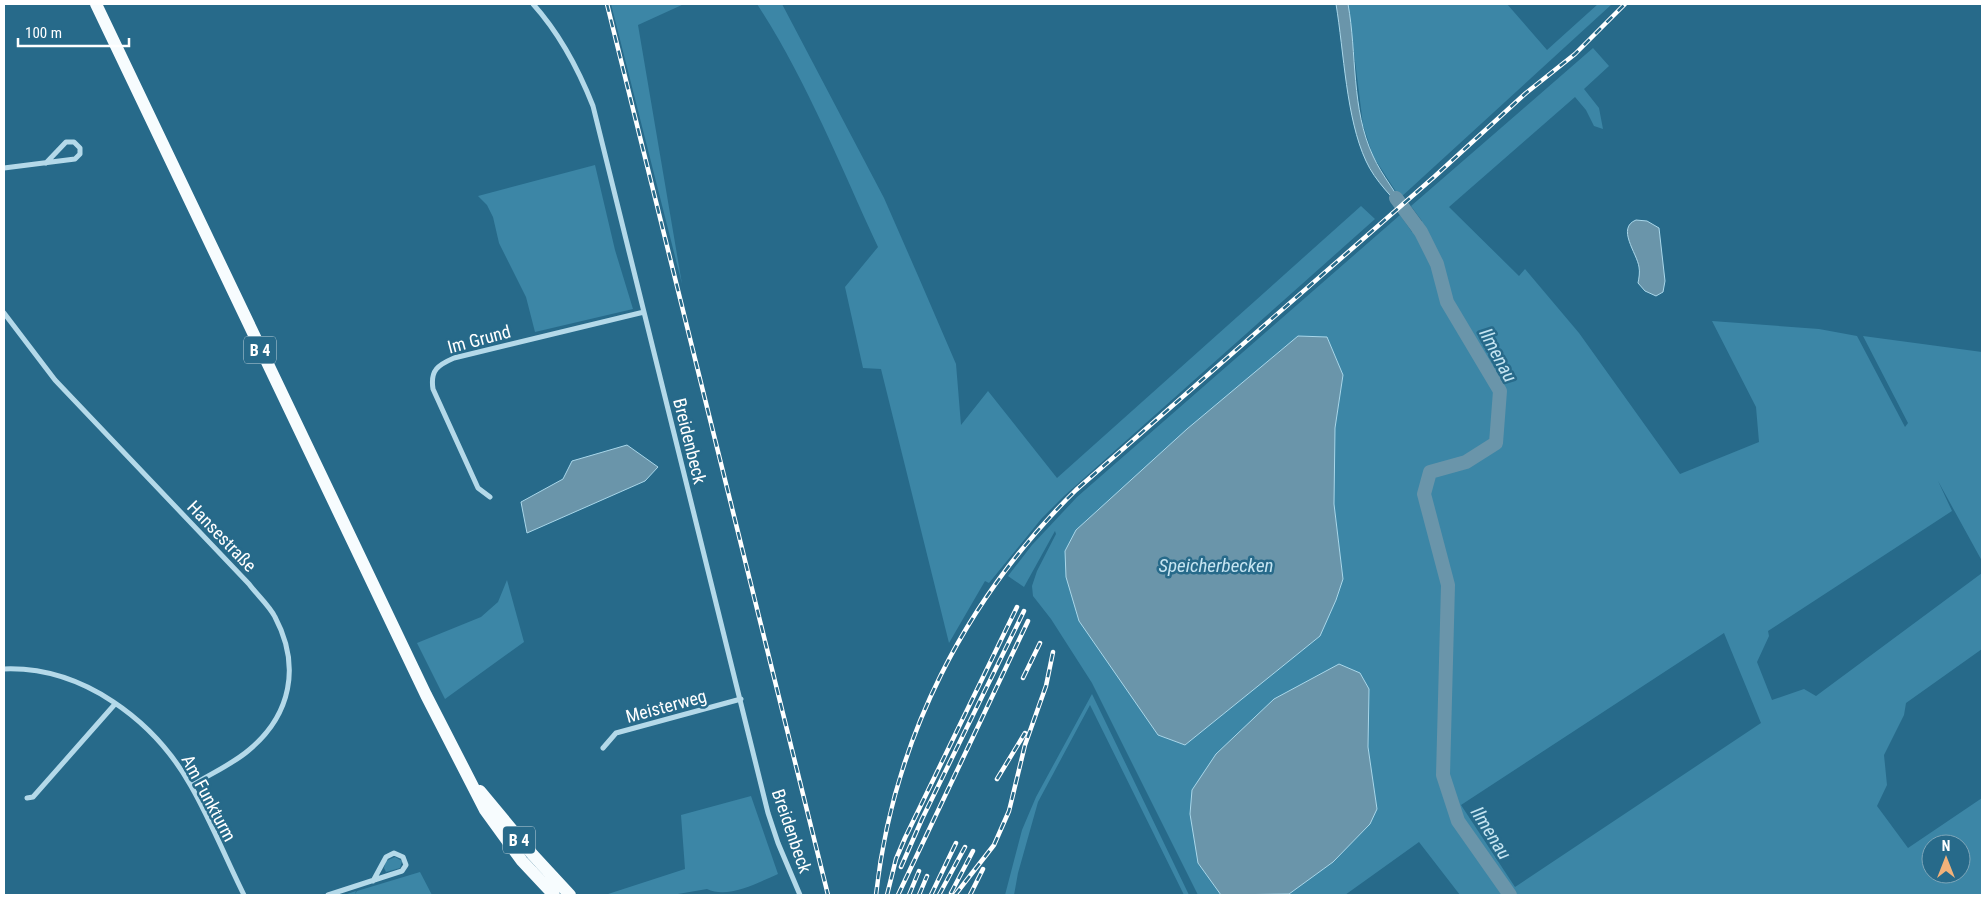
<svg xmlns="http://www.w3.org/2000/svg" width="1986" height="899" font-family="'Roboto Condensed',sans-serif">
	<rect width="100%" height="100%" fill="#276a8a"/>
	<path fill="#3c86a6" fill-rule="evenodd" d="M611 4H684L638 25 682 284Z
		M757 4H782L884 198 919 278 956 364 961 425 988 391 1057 478 1361 206 1375 219 1064 496 1042 518 989 583 985 581 949 643 881 369 863 368 845 287 878 247C840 165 806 79 757 4Z
		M1348 4H1507L1547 50 1598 4H1612L1400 198 1373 156 1363 125Z
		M1593 48 1609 66 1584 89 1599 108 1603 129 1594 126 1586 110 1575 97 1449 207 1519 276 1525 269 1579 333 1680 474 1759 442 1756 407 1712 321 1819 329 1857 336 1905 427 1908 423 1863 336 1982 352V561L1938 481 1952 511 1768 631 1769 636 1757 662 1772 700 1804 689 1816 696 1982 573V649L1906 703 1904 715 1884 755 1887 785 1877 806 1908 848 1982 798V895H1460L1419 842 1345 895H1286L1377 809 1368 747 1369 689 1198 863 1221 895H1198L1092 683 1051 619 1033 596 1032 586 1037 571 1056 534 1055 531 1024 587 1008 576 1032 545 1077 497 1400 215 1412 232 1422 221 1411 206ZM1327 337 1343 375 1335 428 1334 504 1343 579 1209 724 1185 745 1158 735 1138 705ZM1724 633 1761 723 1515 887 1461 805ZM1931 844H1961V874H1931Z
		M595 165 615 250 633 309 535 332 526 297 499 243 493 217 487 205 478 196Z
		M507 580 524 642 445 699 417 643 481 617 498 602Z
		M1092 694 1189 895H1184L1090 705 1038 802 1018 873 1014 895H1005L1022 830 1036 797Z
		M751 796 778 874C757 883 728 899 707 889L672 895H605L685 869 681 815Z
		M395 857 402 861 400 868 386 872 384 868 386 861Z
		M420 872 432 895H344L356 891 355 894 357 891Z"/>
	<path fill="#6a95aa" stroke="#a9d7ea" d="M1336 4H1348C1357 53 1351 109 1373 156 1382 176 1398 194 1408 215 1393 198 1375 181 1366 161 1346 118 1344 52 1336 4Z
		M1636 220 1647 221 1659 228 1665 281 1663 292 1656 296 1645 291 1638 283C1639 278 1640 272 1639 267 1637 253 1616 228 1636 220Z
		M1298 336 1327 337 1343 375 1335 428 1334 504 1343 579 1336 600 1320 636 1185 745 1158 735 1079 621 1066 577 1065 551 1076 530 1187 429Z
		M627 445 658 467 645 481 527 533 521 502 563 479 572 461Z
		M1339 664 1360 673 1369 689 1368 747 1377 809 1370 824 1333 862 1289 894 1221 895 1198 863 1190 814 1192 790 1216 754 1274 699Z"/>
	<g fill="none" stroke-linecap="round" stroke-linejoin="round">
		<path stroke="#6a95aa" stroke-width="14" d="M1396 198 1421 232 1437 264 1447 302 1500 391 1496 443 1466 462 1430 472 1424 494 1448 585 1443 775 1458 821 1510 895"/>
		<path stroke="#b4d9e9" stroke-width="5" d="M533 4C560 34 578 68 593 106L768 813 778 843 800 895
			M4 168 75 159 80 154V148L74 142H66L46 163
			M4 313 55 380 249 584C257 595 269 605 275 617 301 666 291 715 249 750 233 764 210 774 191 786
			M490 497 478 488 433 389C430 370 438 365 454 358L644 312
			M4 669C82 666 154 720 191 786 211 821 226 859 244 895
			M603 748 616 733 741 699
			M27 798 33 797 115 704
			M328 895 402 871 406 865 403 857 394 853 386 857 373 881"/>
		<path stroke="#f7fcfe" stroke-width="12" d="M96 4 426 695 485 810 522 861 554 895
			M480 791 533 855 570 895"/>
		<defs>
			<path id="rail" d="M607 4 828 895
				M1023 678 1040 643
				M997 779 1025 733
				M901 867 922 819 1024 611
				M951 893 973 851
				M876 895C893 740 965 599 1076 490L1434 177 1526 93 1575 54 1625 4
				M887 895 896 859 905 838 1017 607
				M898 895 1028 621
				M909 895 919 871
				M919 895 927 876
				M931 895 956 843
				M939 895 965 847
				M955 895 994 845 1009 811 1025 745 1046 686 1053 652
				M970 895 983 869"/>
		</defs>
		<use href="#rail" stroke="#fff" stroke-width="4.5"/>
		<use href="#rail" stroke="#276a8a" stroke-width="2.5" stroke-dasharray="8" stroke-linecap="butt"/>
	</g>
	<g text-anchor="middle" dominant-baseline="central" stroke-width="5" stroke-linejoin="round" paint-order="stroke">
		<g fill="#276a8a" stroke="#bed2dc" stroke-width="1">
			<rect x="244" y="336.5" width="32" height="27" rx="4"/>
			<rect x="503" y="826.5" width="32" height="27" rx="4"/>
		</g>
		<g font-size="16" font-weight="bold" fill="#fff">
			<text x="260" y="350">B 4</text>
			<text x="519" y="840">B 4</text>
		</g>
		<g font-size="18" fill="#fff" stroke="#276a8a">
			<text transform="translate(479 339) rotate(-15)">Im Grund</text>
			<text transform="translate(690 441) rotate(76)">Breidenbeck</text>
			<text transform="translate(222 536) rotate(46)">Hansestraße</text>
			<text transform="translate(666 706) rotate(-15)">Meisterweg</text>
			<text transform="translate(209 798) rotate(62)">Am Funkturm</text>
			<text transform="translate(792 831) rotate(71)">Breidenbeck</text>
		</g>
		<g font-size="19" font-style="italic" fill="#c6e5f2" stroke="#276a8a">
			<text transform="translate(1498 355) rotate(62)">Ilmenau</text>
			<text x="1216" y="565">Speicherbecken</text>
			<text transform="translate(1491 833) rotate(58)">Ilmenau</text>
		</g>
	</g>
	<rect width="1986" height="899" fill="none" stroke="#ffffff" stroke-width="10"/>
	<g transform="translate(1946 859)"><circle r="24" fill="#276a8a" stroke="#7da6b9"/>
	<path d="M0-4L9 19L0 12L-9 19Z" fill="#f2b27a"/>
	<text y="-8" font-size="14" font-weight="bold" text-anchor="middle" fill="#ffffff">N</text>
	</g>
	<path d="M18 38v8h111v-8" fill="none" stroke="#ffffff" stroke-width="2.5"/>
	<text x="25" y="38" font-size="15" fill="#ffffff" stroke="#276a8a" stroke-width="4" paint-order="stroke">100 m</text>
</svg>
